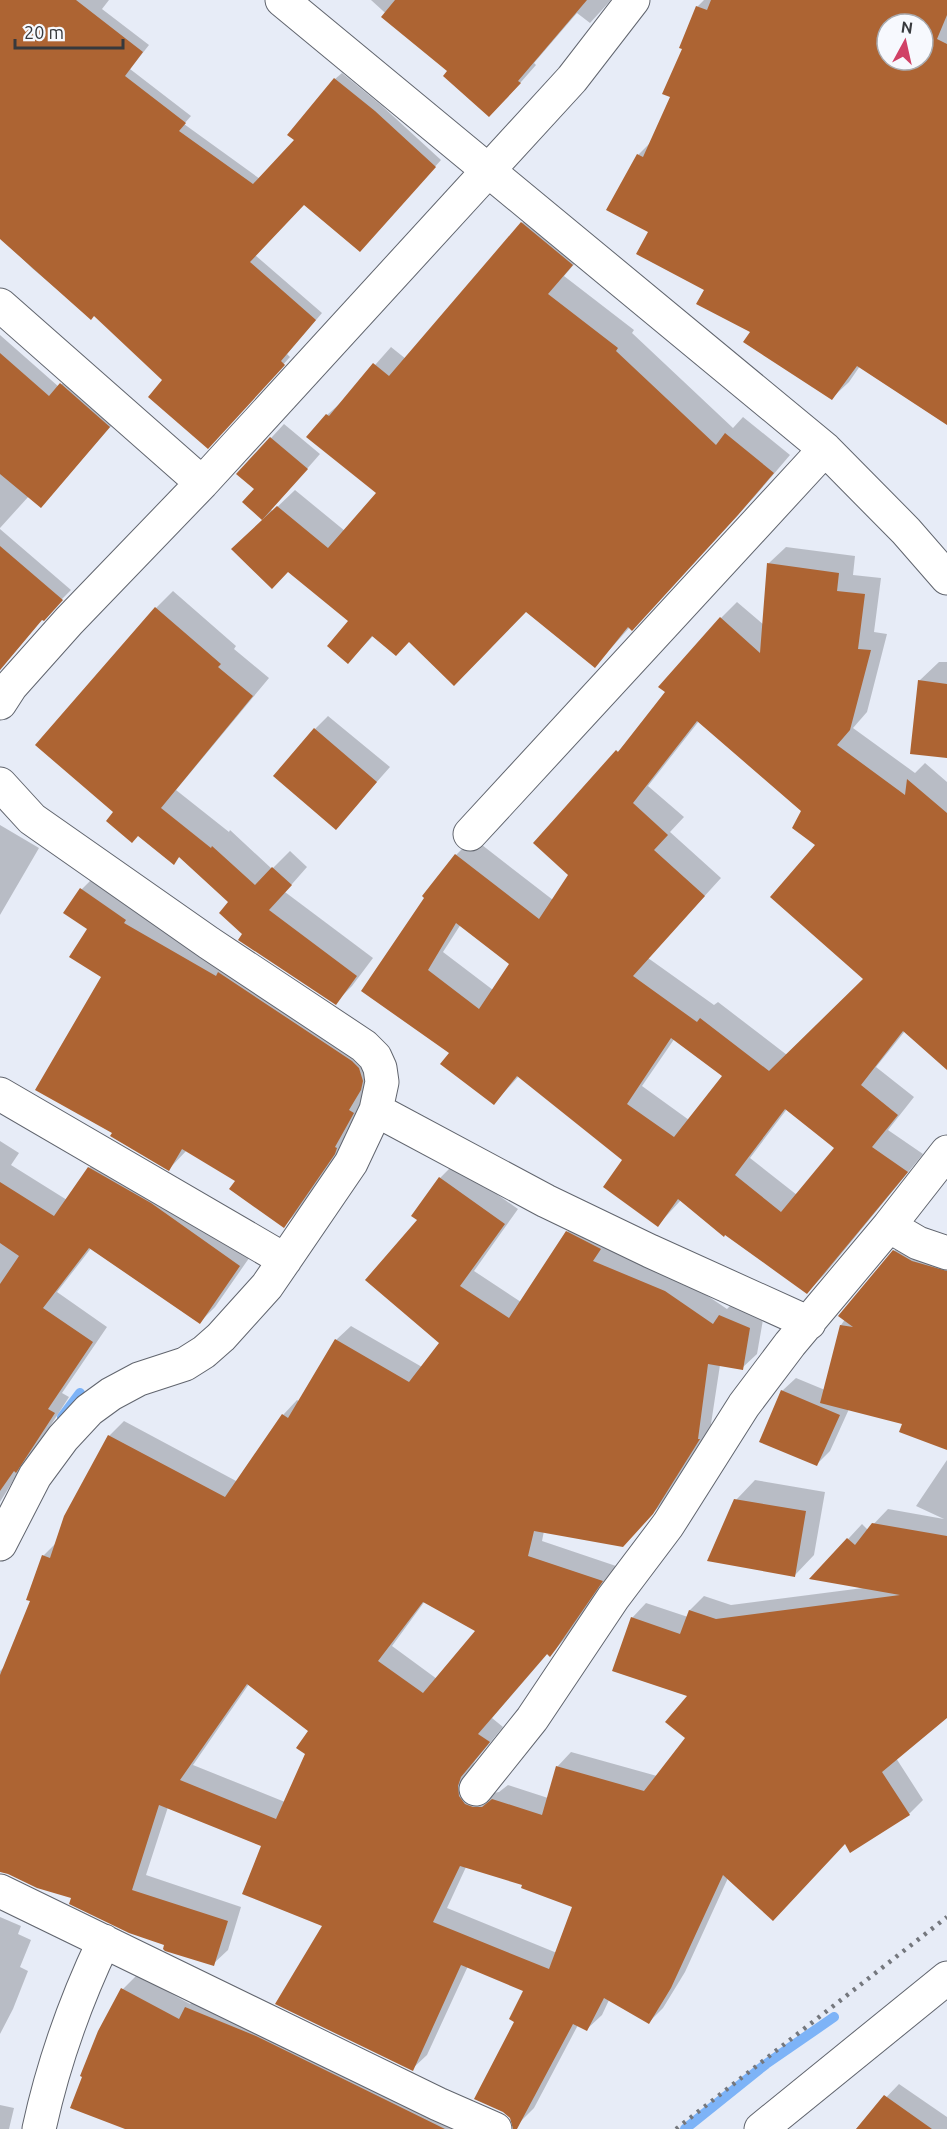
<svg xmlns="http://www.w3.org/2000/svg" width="947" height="2129" font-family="Ubuntu,sans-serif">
	<rect width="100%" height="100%" fill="#e7ecf7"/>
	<path fill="#0003" fill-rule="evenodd" d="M0 0H109L102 9 149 45 130 69 191 116 184 124 260 179 296 140 335 79 342 73 381 105 441 160 366 244 304 203 255 255 322 313 287 354 290 357 214 441 165 380 94 314 91 318 33 269 0 237Z
		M371 0H611L590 23 577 13 534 63 536 65 506 99 449 71Z
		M704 0H947V423L860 366 849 382 832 398 706 290 650 232 608 209 638 155 652 141 672 96 684 48 697 7ZM887 24H923V60H887Z
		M539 206 589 247 564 276 634 330 632 333 733 428 743 417 790 455 755 496 649 612 630 627 595 666 526 610 374 635 348 662 350 621 264 519 244 502 256 489 238 474 284 424 320 454 271 510 273 511 295 490 345 531 378 493 308 437 327 415 345 399 391 347 406 359 522 223Z
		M0 335 59 387 71 374 119 417 50 496H29L0 528Z
		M0 529 71 590 43 618 0 670Z
		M786 547 855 556 853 575 881 578 874 632 887 634 867 712 853 728 915 773 925 763 947 782V1068L905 1031 876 1067 914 1097 888 1130 923 1154 824 1275 807 1292 681 1200 658 1225 624 1160 519 1076 494 1103 451 1053 363 991 456 855 473 838 553 900 570 874 535 843 634 734 721 618 737 602 764 625 769 563ZM699 721 803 810 865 979 787 1055 718 1002 714 1005 648 958 721 878 670 832 684 817 648 786ZM461 924 511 963 493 990 443 952ZM675 1038 724 1076 689 1120 642 1086ZM787 1109 836 1148 797 1195 750 1158Z
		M173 591 236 646 234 649 269 678 176 790 229 832 230 830 272 869 290 851 307 867 285 892 373 958 352 986 335 1003 244 933 231 902 180 856 174 862 115 812 156 608Z
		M939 662H947V756L919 681Z
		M328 716 390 767 336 828 315 729Z
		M0 825 39 848 0 915Z
		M97 874 367 1045 368 1097 352 1132 299 1210 284 1226 237 1180 187 1150 169 1169 114 1132 103 977 89 929 65 912 82 889Z
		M0 1141 19 1153 11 1165 67 1200 89 1168 105 1153 254 1251 215 1307 200 1322 92 1247 57 1292 107 1327 62 1393 69 1397 31 1456 24 1463 0 1502Z
		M454 1164 518 1209 474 1271 521 1302 567 1232 582 1218 681 1278 727 1309 735 1301 764 1314 757 1354 742 1368 720 1365 711 1424 713 1425 667 1498 637 1530 544 1531 542 1541 616 1566 570 1633 550 1655 548 1653 492 1718 503 1727 475 1761 471 1771 488 1794 499 1792 508 1785 548 1798 557 1767 571 1752 657 1776 687 1738 689 1696 632 1618 646 1603 688 1617 690 1610 704 1596 731 1605 863 1588 812 1578 862 1524 868 1530 888 1509 944 1519 916 1506 947 1460V1713L896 1758 923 1800 909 1814 845 1842 728 1878 685 1972 663 2008 649 2022 609 2000 602 2015 587 2029 578 2025 534 2108 520 2122 516 2022 525 1990 468 1966 427 2055 412 2069 325 1926 262 1845 168 1807 146 1875 241 1907 228 1950 213 1964 166 1944 73 1897 0 1870V1671L6 1665 31 1600 43 1556 57 1542 109 1436 124 1421 238 1482 283 1415 297 1400 300 1402 336 1340 351 1326 422 1367 441 1343 419 1220 440 1178ZM425 1601 477 1631 437 1679 392 1646ZM249 1684 310 1731 306 1753 285 1802 193 1765ZM466 1867 523 1884 574 1906 557 1953 447 1908Z
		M909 1237 947 1254V1449L904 1423 849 1409 830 1451 817 1464 782 1391 796 1378 825 1390 841 1325 894 1251Z
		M755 1480 825 1492 814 1555 795 1575 736 1500Z
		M0 1917 21 1926 18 1934 31 1940 20 1967 28 1971 13 2009 0 2034Z
		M137 1975 190 2004 200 1994 494 2129H129L99 2031 123 1989Z
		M899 2084 947 2117V2129H856Z
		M0 2105 14 2108 9 2129H0Z"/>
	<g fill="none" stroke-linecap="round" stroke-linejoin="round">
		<path stroke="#7db3f7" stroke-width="10" d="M62 1417 80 1393
			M685 2129 766 2064 834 2017"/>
	</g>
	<path fill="#ad6433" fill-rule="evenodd" d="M0 0H76L143 52 125 76 186 123 179 131 253 184 294 140 287 135 334 78 375 111 436 167 360 252 304 205 250 262 316 320 281 361 285 365 208 449 148 397 162 380 94 316 91 320 0 239Z
		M395 0H587L518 81 521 83 489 117 443 76 447 71 381 17Z
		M711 0H947V15L937 39 947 44V425L857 366 832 400 743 342 750 332 696 304 704 290 636 254 648 232 606 210 637 154 643 157 670 97 662 94 682 49 679 48 696 6 707 10ZM887 24H923V60H887Z
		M521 222 573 265 548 294 618 348 616 351 716 445 725 433 774 473 738 515 632 631 628 627 595 668 526 612 454 686 409 642 396 656 372 636 348 664 327 646 348 621 288 572 272 589 231 549 277 506 328 548 376 493 306 437 326 414 329 416 373 363 389 376Z
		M0 353 49 396 60 383 110 427 41 508 0 474Z
		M270 437 308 469 262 520 242 502 254 489 236 474Z
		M0 546 63 600 44 621 42 620 0 670Z
		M767 563 839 573 837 591 865 594 858 649 871 650 850 730 837 745 905 795 907 779 947 813V1070L903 1031 861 1085 898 1115 872 1147 908 1172 807 1294 725 1235 724 1237 678 1199 658 1227 603 1187 622 1160 517 1076 494 1105 440 1064 449 1053 361 991 424 898 422 896 455 854 539 919 568 875 533 843 616 750 618 752 665 692 658 687 720 617 760 653ZM697 721 801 811 792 828 815 845 770 897 863 979 769 1071 700 1018 697 1022 633 976 705 896 654 850 668 835 633 803ZM456 923 509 964 479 1009 428 970ZM671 1038 722 1076 674 1137 627 1104ZM785 1109 834 1148 781 1212 735 1175Z
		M155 607 221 664 218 667 253 696 161 808 211 848 212 846 255 885 272 867 292 885 269 910 357 976 336 1005 238 940 242 934 219 913 228 902 179 857 174 865 138 836 132 843 106 821 113 812 35 745Z
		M918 680 947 684V758L910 754Z
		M314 728 377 782 336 830 273 776Z
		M80 888 126 920 124 923 216 976 218 972 352 1061 359 1068 363 1081 361 1090 349 1110 354 1113 335 1147 337 1148 335 1154 284 1228 229 1189 235 1181 182 1149 169 1171 110 1136 112 1133 35 1090 101 977 69 957 87 929 63 913Z
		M88 1167 151 1203 240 1266 200 1324 89 1248 43 1308 93 1342 48 1409 55 1413 16 1473 14 1471 0 1491V1284L19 1256 0 1243V1182L54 1216Z
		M439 1177 505 1224 460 1286 509 1318 566 1231 601 1249 593 1261 665 1291 713 1324 719 1315 750 1328 743 1370 708 1364 698 1439H700L653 1514 623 1547 534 1531 528 1556 603 1581 556 1649 550 1657 547 1654 478 1734 490 1742 461 1777 458 1786 459 1796 465 1804 473 1807H482L492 1799 542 1815 556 1766 644 1791 685 1738 665 1722 687 1696 612 1671 631 1617 680 1634 689 1610 716 1619 900 1595 809 1579 847 1538 855 1545 872 1523 947 1536V1718L882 1772 910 1815 850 1853 845 1844 773 1921 723 1875 671 1988 649 2024 604 1998 587 2031 573 2024 517 2129H513L510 2118 503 2112 474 2099 514 2022 509 2019 523 1991 461 1965 413 2071 275 2004 322 1926 242 1894 261 1846 159 1805 132 1890 228 1921 214 1966 165 1951 163 1949 164 1945 129 1933 69 1904 71 1898 37 1888 8 1874 0 1872V1675L30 1601 26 1600 42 1555 50 1558 64 1516 108 1435 225 1497 282 1414 288 1418 335 1339 409 1382 439 1343 365 1280 417 1220 411 1216ZM423 1602 475 1631 423 1693 378 1661ZM247 1684 308 1731 296 1748 305 1754 276 1819 180 1780ZM460 1866 522 1885 521 1888 572 1907 549 1969 433 1922Z
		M893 1250 912 1261 947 1271V1450L899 1432 902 1424 820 1403 840 1325 853 1327 838 1316Z
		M781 1390 840 1415 817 1466 759 1442Z
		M734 1499 806 1511 795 1577 707 1561Z
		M121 1988 179 2019 185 2007 256 2036 445 2129H125L70 2108 82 2077 80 2076 98 2031Z
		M884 2095 932 2129H856Z"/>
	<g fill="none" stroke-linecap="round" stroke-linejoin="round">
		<defs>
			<path id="minor" d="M282 0 825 449 906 531 947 578
				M0 305 202 483
				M0 703 11 686 69 621 202 483 572 79 633 0
				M0 784 32 819 209 943 364 1046 375 1057 380 1068 382 1082 376 1110 351 1163 267 1286 221 1337 204 1352 185 1364 139 1379 111 1394 89 1410 63 1438 35 1476 0 1544
				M470 834 825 449
				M0 1094 285 1260
				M376 1110 546 1201 650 1251 809 1323
				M889 1226 918 1243 947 1253
				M476 1789 532 1719 613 1598 668 1525 744 1405 790 1344 889 1226 947 1152
				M0 1891 438 2104 495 2129
				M39 2129C53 2064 75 2002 104 1941
				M761 2129 947 1978"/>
		</defs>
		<use href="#minor" stroke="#61656e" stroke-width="35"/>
		<use href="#minor" stroke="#fff" stroke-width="33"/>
		<path stroke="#74777d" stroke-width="4.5" stroke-dasharray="3 6" stroke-linecap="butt" d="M676 2129 947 1917"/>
	</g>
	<g transform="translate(905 42) rotate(8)"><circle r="28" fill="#f7f9fe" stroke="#aaacb1" stroke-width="1.5"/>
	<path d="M0-4.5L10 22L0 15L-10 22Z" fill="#d04166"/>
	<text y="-9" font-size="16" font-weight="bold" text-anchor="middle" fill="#37393d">N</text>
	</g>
	<path d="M15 39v9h108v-9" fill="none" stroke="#37393d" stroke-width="3"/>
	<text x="24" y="39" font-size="18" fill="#37393d" stroke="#f7f9fe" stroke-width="4.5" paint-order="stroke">20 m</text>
</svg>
